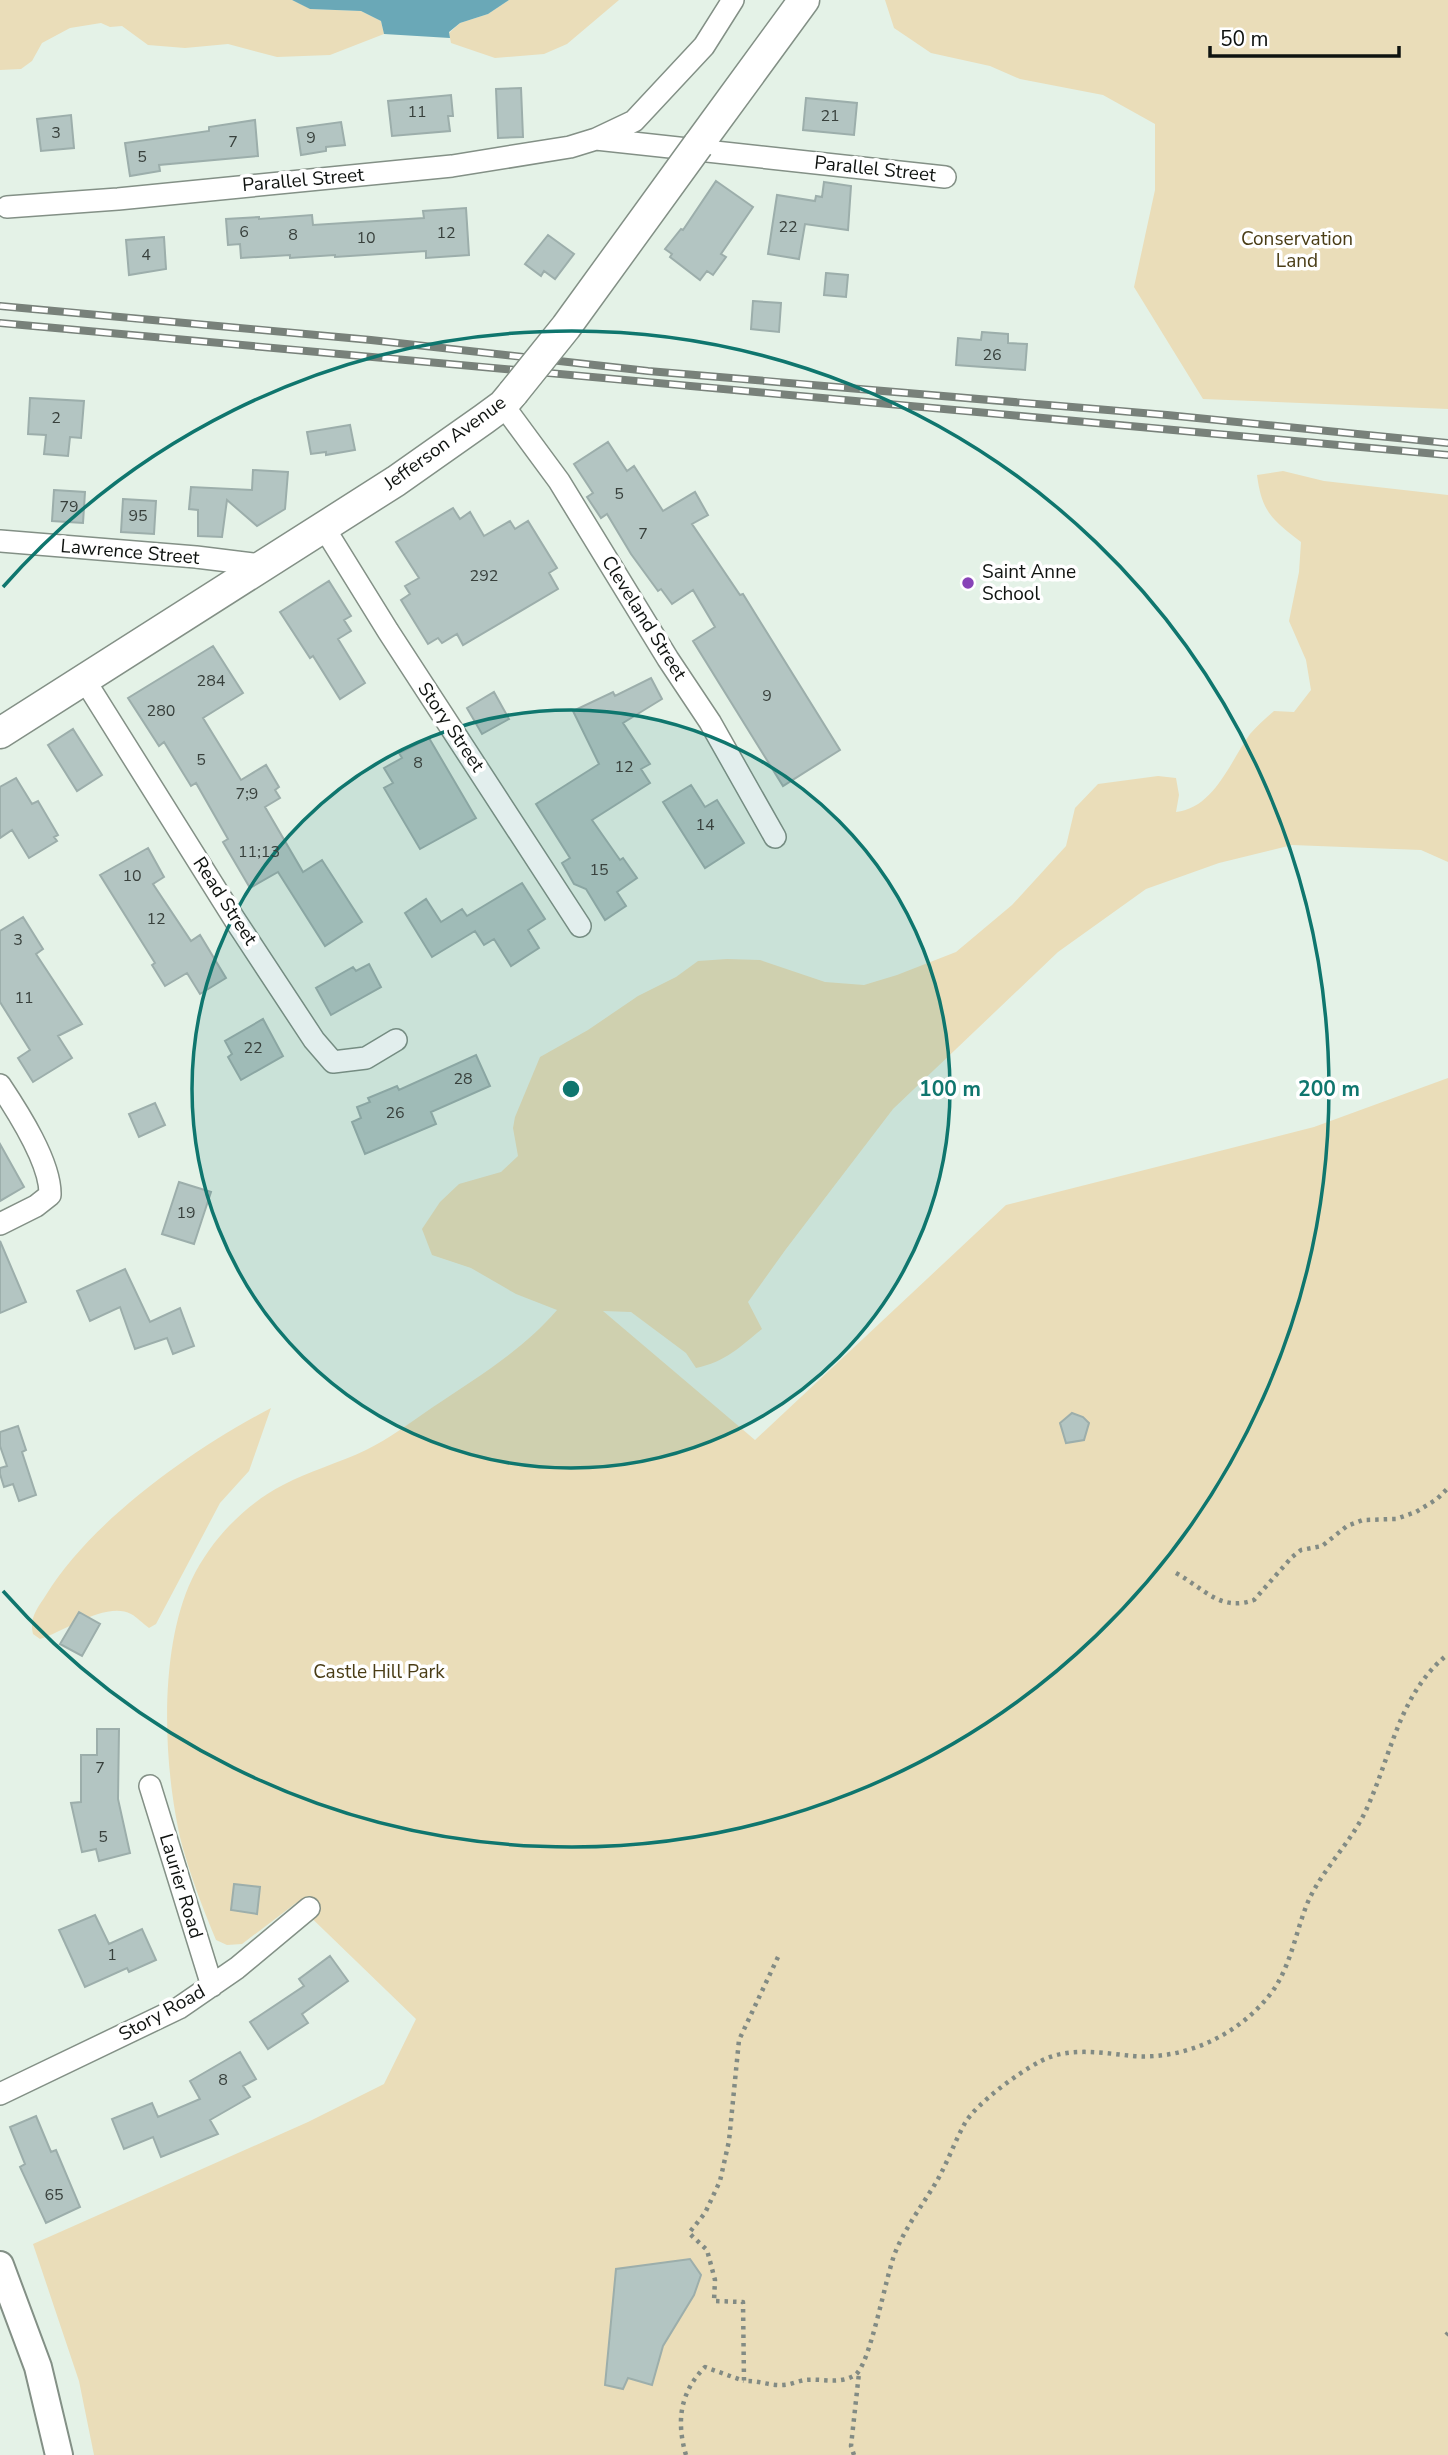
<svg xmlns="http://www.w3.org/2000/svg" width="1448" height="2455" font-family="'Nunito Sans',sans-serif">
	<rect width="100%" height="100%" fill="#e4f2e7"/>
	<path fill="#eaddb9" d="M0 0H292L311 9 361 11 381 21 384 34 330 55 277 57 228 44 185 48 148 45 122 26 110 27 101 23 70 28 42 43 32 61 21 69 0 70Z
		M509 0H619L567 44 544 54 495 58 451 43 449 33 460 23 488 14Z
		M885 0H1448V409L1203 399 1134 287 1155 190V124L1103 95 1020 79 990 66 931 53 894 28Z
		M1283 471 1324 481 1448 495V862L1421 850 1292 845 1219 863 1146 889 1058 952 893 1109 786 1249 748 1302 762 1329C740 1347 725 1362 696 1368L686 1353 631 1312 603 1311 755 1440 1006 1205 1314 1127 1448 1078V2455H94L79 2381 33 2244 308 2122 384 2084 416 2019 296 1903 242 1944 227 1945 216 1940C203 1909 191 1877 182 1845 163 1769 158 1650 192 1579 211 1540 244 1505 283 1485 309 1471 339 1463 366 1450 389 1439 411 1422 433 1407 476 1378 523 1350 557 1310L516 1294 471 1268 432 1255 422 1229 440 1202 459 1184 501 1172 518 1156 513 1128 515 1117 540 1057 588 1030 638 996 676 977 698 961 727 959 760 960 825 982 864 985 897 975 956 952 1012 905 1066 846 1075 808 1098 784 1158 776 1176 778 1179 795 1176 812C1214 808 1230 762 1250 734 1257 726 1266 718 1274 711L1294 712 1311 690 1306 660 1289 621 1299 572 1301 542C1272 519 1262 513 1257 475Z
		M271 1408 249 1471 220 1503 156 1624 149 1628C143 1624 137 1617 131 1614 106 1601 64 1632 40 1639L33 1634C29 1618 37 1609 46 1595 91 1521 194 1448 271 1408Z"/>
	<path fill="#6aa8b7" d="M292 0H509L488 14 460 23 449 32 450 38 384 34 381 21 361 11 310 9Z"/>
	<path fill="#b3c5c2" stroke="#9caeab" stroke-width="2" d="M521 88 523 137 498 138 496 89Z
		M451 95 453 116H448L450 131 392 136 388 101Z
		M806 98 857 103 854 135 803 130Z
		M71 115 74 148 41 151 37 119Z
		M255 120 258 156 159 165 160 171 130 176 125 143 209 131V127Z
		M341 122 345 145 326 147V151L301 155 297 128Z
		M716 181 753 207 721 254 726 257 713 275 707 271 700 280 670 257 672 254 665 249 681 229 683 230Z
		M824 182 851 186 848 230 805 224 799 259 768 254 777 195 815 201 816 196 822 197Z
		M466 208 469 255 426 258V251L335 257V255L290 258V255L241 258 240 244 228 245 226 219 259 217V219L312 215 313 225 424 218 423 211Z
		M548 235 574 254 555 279 544 271 541 276 525 264Z
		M164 237 166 269 129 275 126 240Z
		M826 273 848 275 846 297 824 295Z
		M753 301 781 303 779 332 751 329Z
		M982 332 1008 334V343L1027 344 1025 370 956 365 958 338 981 340Z
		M30 398 84 401 81 438 70 437 68 456 44 454 46 435 28 434Z
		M350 425 355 450 326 455V452L311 454 307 432Z
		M608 442 627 471 634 466 663 511 695 492 708 515 692 524 740 595 743 594 840 750 783 786 693 641 715 627 693 590 672 604 661 589 658 591 631 554 607 514 601 518 587 497 593 493 574 464Z
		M253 470 288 472 285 509 257 526 227 500 222 537 198 536V510L189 509 191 487 252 490Z
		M54 490 85 492 83 523 52 521Z
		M123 499 156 501 154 534 121 532Z
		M453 508 460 519 470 512 484 536 510 521 515 529 528 521 557 568 549 573 558 589 463 645 457 634 442 643 438 638 428 644 401 600 410 594 405 586 419 578 396 542Z
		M329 581 351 616 344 620 351 631 338 639 365 683 340 699 313 656 310 658 280 612Z
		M213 646 243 693 203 718 241 780 266 765 279 787 275 790 280 798 265 807 303 872 322 860 362 922 325 946 278 872 250 888 223 842 228 839 196 783 191 786 164 742 159 746 128 698Z
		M651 678 662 699 623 723 650 764 641 769 650 783 592 820 620 860 623 858 637 878 617 892 626 906 605 920 586 889 574 884 562 863 570 858 536 804 599 764 573 711 613 692 615 696Z
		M494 692 509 719 482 734 467 708Z
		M73 729 102 775 77 791 48 745Z
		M429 738 476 818 420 849 384 788 393 783 384 768 402 758 399 753Z
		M16 778 32 804 38 801 58 835 54 837 57 841 29 858 12 830 0 838V787Z
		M691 785 705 807 717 800 744 843 705 868 663 802Z
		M148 848 164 877 153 884 191 941 200 935 226 978 200 994 187 973 165 986 152 965 155 963 100 875Z
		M522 883 545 919 528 930 539 948 511 966 494 939 484 945 475 931 432 957 405 913 426 899 441 922 462 909 467 916Z
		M23 917 43 949 36 954 82 1024 58 1036 72 1058 33 1082 18 1058 30 1050 0 1002V931Z
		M369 964 381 987 331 1015 316 988 353 967 356 971Z
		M263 1019 283 1056 241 1080 228 1057 232 1054 225 1041Z
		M476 1055 490 1086 431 1112 436 1124 365 1154 352 1122 361 1118 357 1107 370 1102 368 1098 397 1086 399 1090Z
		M155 1103 165 1125 139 1137 129 1114Z
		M0 1144 24 1187 0 1201Z
		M179 1182 211 1192 194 1244 162 1234Z
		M0 1241 26 1302 0 1313Z
		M125 1269 150 1322 180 1308 194 1346 173 1354 167 1338 135 1349 120 1307 90 1321 77 1291Z
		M1072 1413 1083 1417 1089 1423 1084 1440 1066 1443 1060 1423Z
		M18 1426 26 1450 22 1452 36 1495 19 1501 13 1484 4 1487 0 1474V1468L7 1466 0 1446V1432Z
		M79 1612 100 1624 82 1656 60 1644Z
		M97 1729H119L118 1799 130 1853 99 1861 96 1849 82 1852 71 1803 81 1802V1755H97Z
		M234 1884 260 1887 257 1914 231 1910Z
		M95 1915 109 1944 142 1929 156 1960 129 1972 127 1968 85 1987 59 1930Z
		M330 1956 348 1981 302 2014 308 2023 268 2049 250 2022 304 1986 299 1979Z
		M240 2052 256 2079 243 2086 250 2097 210 2120 218 2134 161 2157 153 2137 124 2149 112 2119 152 2103 158 2117 200 2099 190 2081Z
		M36 2116 51 2152 56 2150 80 2207 46 2223 20 2167 25 2164 10 2127Z
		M690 2259 701 2275 694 2295 663 2346 652 2385 628 2378 623 2389 605 2385 616 2269Z"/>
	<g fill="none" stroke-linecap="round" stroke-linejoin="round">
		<defs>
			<path id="minor" d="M596 139 945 177
				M7 207 118 199 452 166 570 147 596 139 634 121 704 46 733 0
				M503 405 559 481 668 659 710 722 775 837
				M323 526 388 631 580 926
				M0 541 196 557 261 565
				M84 679 235 920 314 1040 333 1062 366 1058 396 1040
				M0 1085C18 1112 51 1163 50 1195L36 1206 0 1224
				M150 1786 212 1986
				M0 2094 179 2008 237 1968 309 1908"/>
			<path id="tertiary" d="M0 2265 38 2367 59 2455"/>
			<path id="secondary" d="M698 145 804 0
				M0 733 396 481 484 419 503 405 513 393"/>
		</defs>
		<use href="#minor" stroke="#839086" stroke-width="24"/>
		<use href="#tertiary" stroke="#839086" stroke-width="30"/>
		<use href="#secondary" stroke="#839086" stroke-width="33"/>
		<path stroke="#828b84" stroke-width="4.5" stroke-dasharray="3.5 5" stroke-linecap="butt" d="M1176 1573C1205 1589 1220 1612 1254 1600L1292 1557 1301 1550 1322 1546 1347 1526 1363 1520 1396 1519 1416 1512 1437 1499 1448 1488
			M778 1957 739 2040 729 2141 720 2181 705 2213 689 2233 707 2250 715 2280 714 2301 743 2302 744 2381C757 2380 770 2386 783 2385 790 2385 798 2381 805 2380 822 2378 839 2385 855 2375 870 2366 886 2275 895 2253 906 2226 924 2203 938 2179 948 2161 955 2141 965 2123 977 2103 1018 2073 1039 2062 1068 2046 1102 2053 1133 2056 1184 2060 1236 2036 1268 1997 1290 1971 1295 1934 1307 1904 1322 1869 1352 1842 1367 1808 1392 1753 1399 1694 1448 1654
			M1446 2335 1448 2333
			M686 2455C676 2421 680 2392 705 2367L744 2381
			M854 2455 851 2446 859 2373"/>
		<use href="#minor" stroke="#fff" stroke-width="21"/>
		<use href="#tertiary" stroke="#fff" stroke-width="26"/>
		<use href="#secondary" stroke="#fff" stroke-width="30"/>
		<defs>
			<path id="rail" d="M0 306 371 340 648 371 1167 415 1448 443
				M0 323 1448 455"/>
		</defs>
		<use href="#rail" stroke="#78817a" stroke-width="8"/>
		<use href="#rail" stroke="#fff" stroke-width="5" stroke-dasharray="16" stroke-linecap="butt"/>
		<defs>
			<path id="secondary-bridge" d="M513 393 566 327 698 145"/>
		</defs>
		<use href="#secondary-bridge" stroke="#839086" stroke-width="33" stroke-linecap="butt"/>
		<use href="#secondary-bridge" stroke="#fff" stroke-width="30"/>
	</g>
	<circle cx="571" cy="1089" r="379" fill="#0f766e" fill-opacity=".12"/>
	<g fill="none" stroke="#0f766e" stroke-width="3.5">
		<circle cx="571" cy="1089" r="379"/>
		<path d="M3 587A758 758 0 1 1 3 1591"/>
	</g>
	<circle fill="#8743b7" stroke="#fff" stroke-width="2.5" cx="968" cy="583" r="7"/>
	<g text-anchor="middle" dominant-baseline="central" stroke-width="7" stroke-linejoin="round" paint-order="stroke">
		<g font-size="16" fill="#38403c">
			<text x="417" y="112">11</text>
			<text x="830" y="116">21</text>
			<text x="56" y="133">3</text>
			<text x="311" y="138">9</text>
			<text x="233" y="142">7</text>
			<text x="142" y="157">5</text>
			<text x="788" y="227">22</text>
			<text x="244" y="232">6</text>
			<text x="446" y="233">12</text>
			<text x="293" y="235">8</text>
			<text x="366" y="238">10</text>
			<text x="146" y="255">4</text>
			<text x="992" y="355">26</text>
			<text x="56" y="418">2</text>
			<text x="619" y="494">5</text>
			<text x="69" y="507">79</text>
			<text x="138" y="516">95</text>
			<text x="643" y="534">7</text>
			<text x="484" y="576">292</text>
			<text x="211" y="681">284</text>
			<text x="767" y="696">9</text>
			<text x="161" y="711">280</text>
			<text x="201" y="760">5</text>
			<text x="418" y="763">8</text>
			<text x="624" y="767">12</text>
			<text x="247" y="794">7;9</text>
			<text x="705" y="825">14</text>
			<text x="259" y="852">11;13</text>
			<text x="599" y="870">15</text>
			<text x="132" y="876">10</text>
			<text x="156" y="919">12</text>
			<text x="18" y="940">3</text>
			<text x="24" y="998">11</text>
			<text x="253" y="1048">22</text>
			<text x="463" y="1079">28</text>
			<text x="395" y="1113">26</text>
			<text x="186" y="1213">19</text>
			<text x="100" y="1768">7</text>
			<text x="103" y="1837">5</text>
			<text x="112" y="1955">1</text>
			<text x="223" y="2080">8</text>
			<text x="54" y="2195">65</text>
		</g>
		<g font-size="19" fill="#0f1310" stroke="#fff">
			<text transform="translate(875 169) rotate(6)">Parallel Street</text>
			<text transform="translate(303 180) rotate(-5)">Parallel Street</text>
			<text transform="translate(445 443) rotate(-36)">Jefferson Avenue</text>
			<text transform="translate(130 552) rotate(5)">Lawrence Street</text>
			<text transform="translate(644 618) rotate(58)">Cleveland Street</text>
			<text transform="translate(451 727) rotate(56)">Story Street</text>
			<text transform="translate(225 901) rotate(57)">Read Street</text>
			<text transform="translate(181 1886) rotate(73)">Laurier Road</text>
			<text transform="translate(162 2013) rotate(-29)">Story Road</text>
		</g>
		<g font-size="19" fill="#4a3d16" stroke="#fff">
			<text x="1297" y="239">Conservation<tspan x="1297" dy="22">Land</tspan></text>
			<text x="379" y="1672">Castle Hill Park</text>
		</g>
		<g font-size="19" fill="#0f1310" stroke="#fff" text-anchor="start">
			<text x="982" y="572">Saint Anne<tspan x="982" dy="22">School</tspan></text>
		</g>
	</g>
	<circle cx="571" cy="1089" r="10" fill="#0f766e" stroke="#fff" stroke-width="3.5"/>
	<g font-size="21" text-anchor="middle" font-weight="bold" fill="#0f766e" stroke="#fff" stroke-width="7" stroke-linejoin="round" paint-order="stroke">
		<text x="950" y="1096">100 m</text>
		<text x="1329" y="1096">200 m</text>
	</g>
	<path d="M1210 46v10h189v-10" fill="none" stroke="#0f1310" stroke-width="3.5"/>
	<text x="1220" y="46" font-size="21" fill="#0f1310" stroke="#ffffff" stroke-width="5" paint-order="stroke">50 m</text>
</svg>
